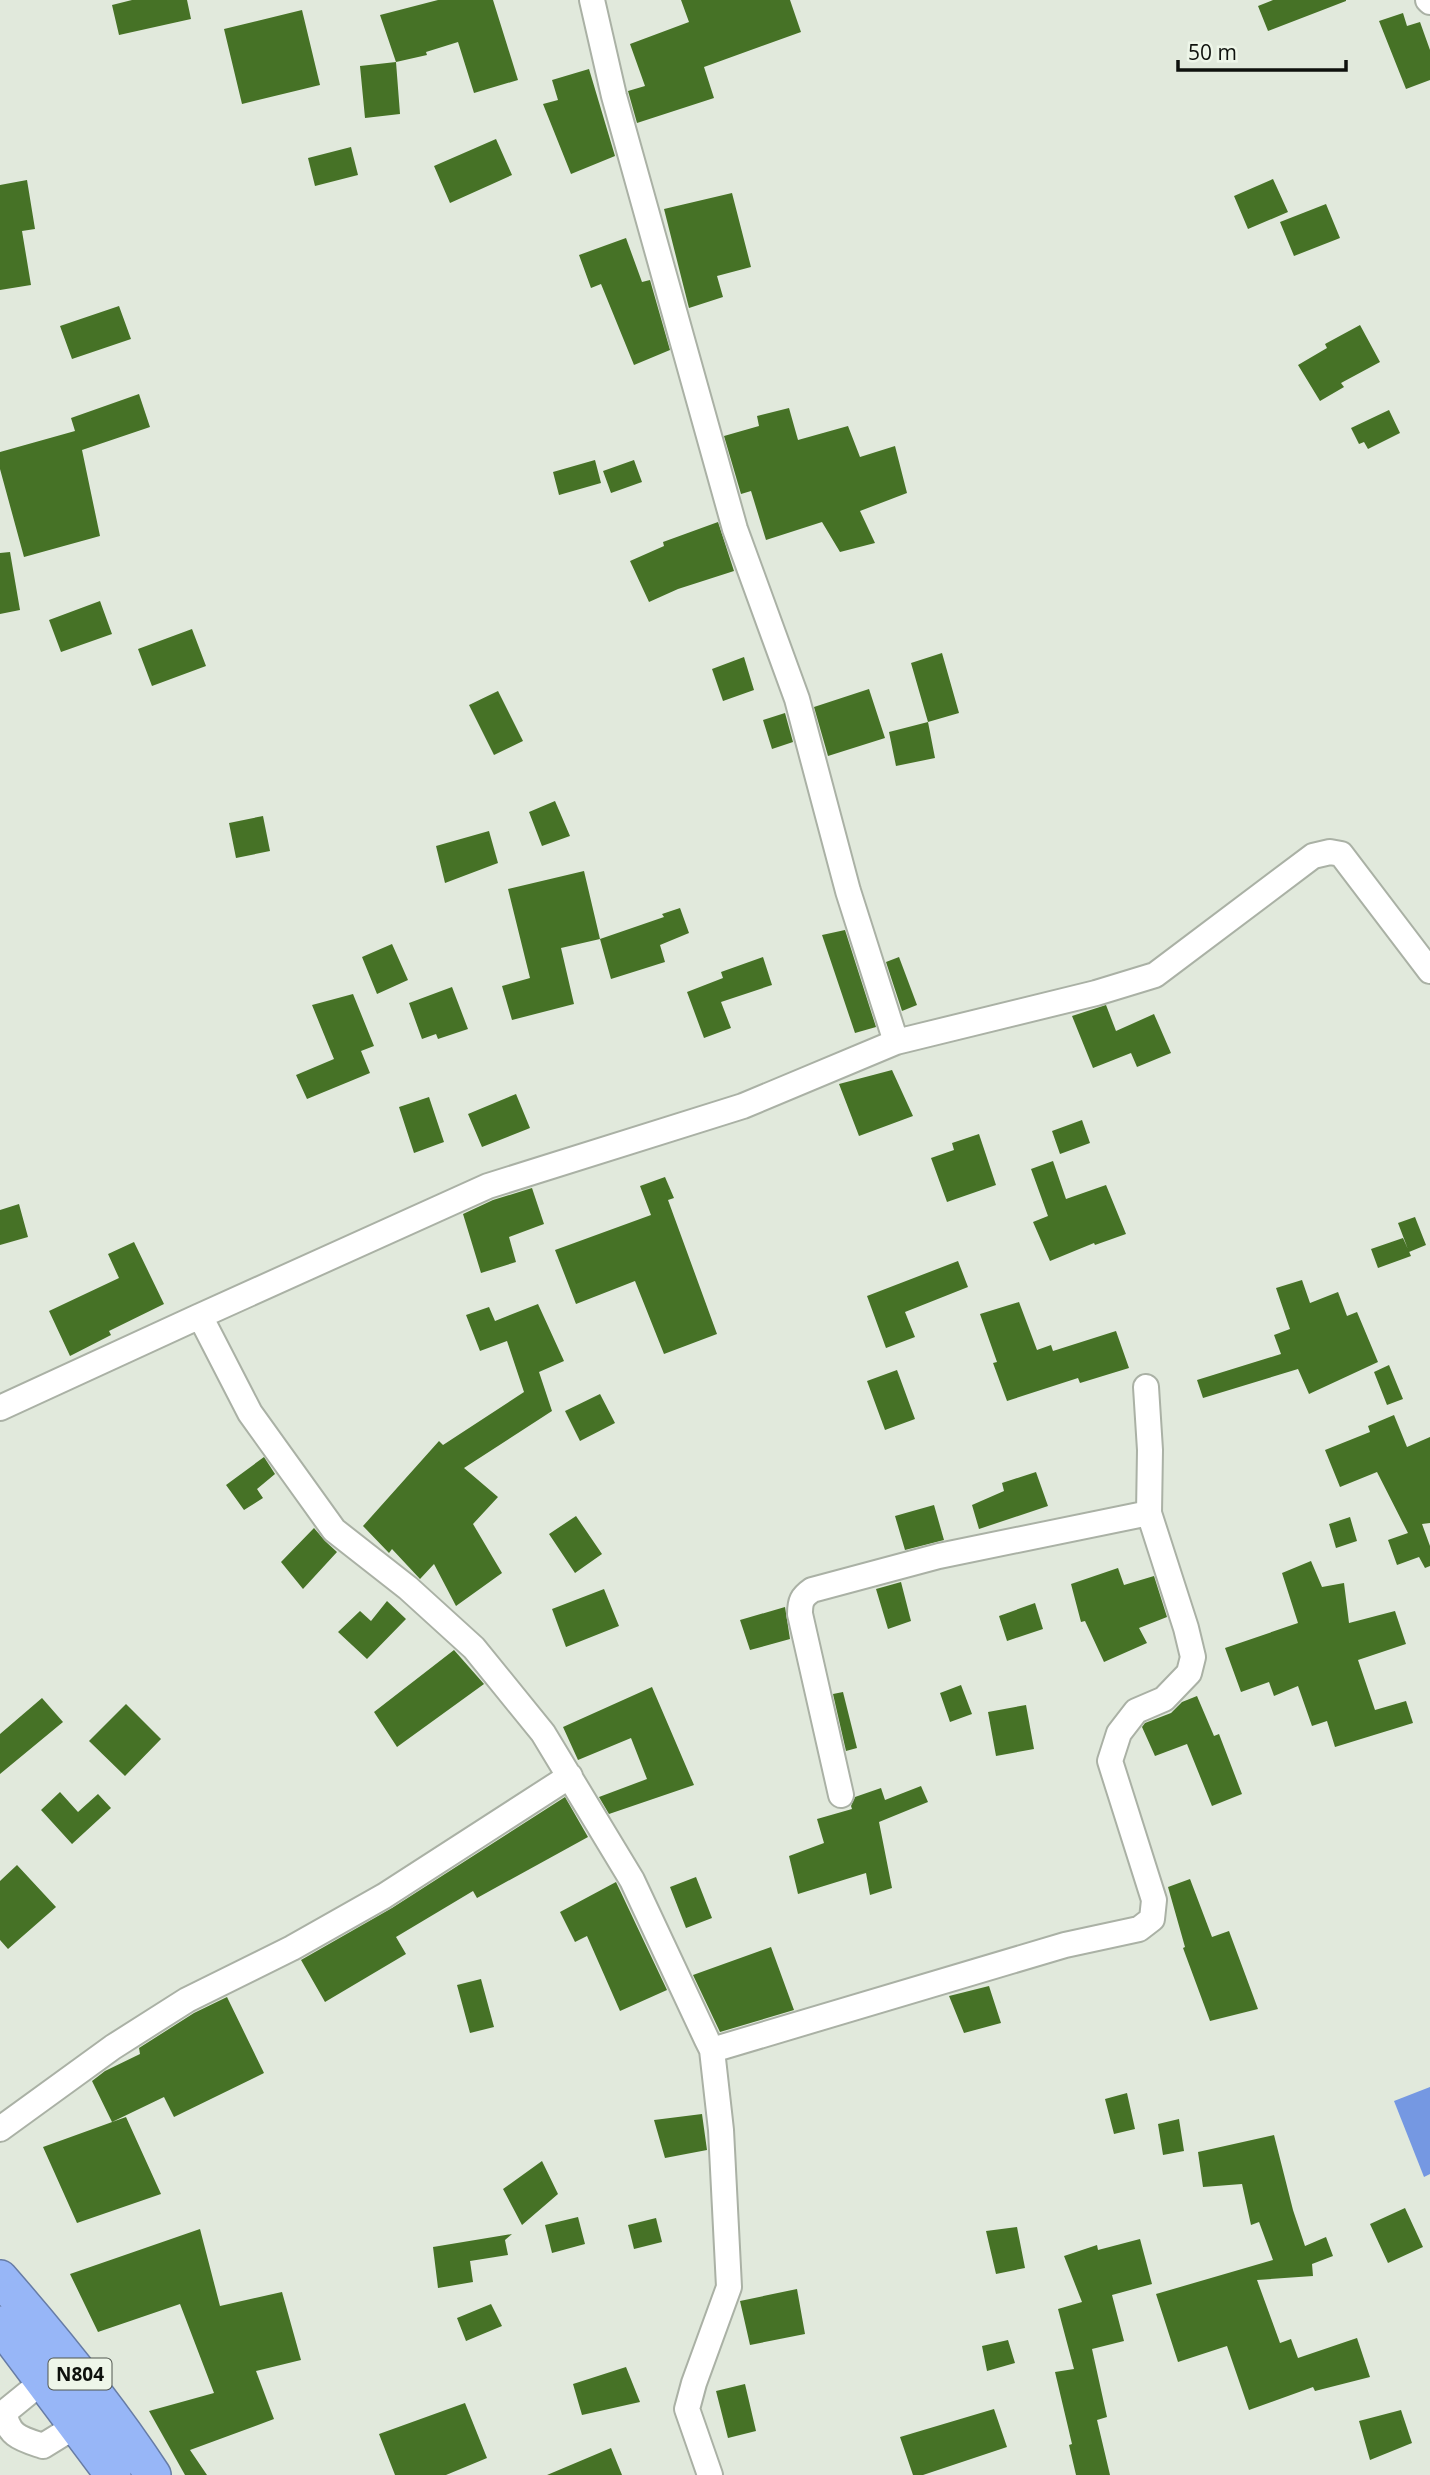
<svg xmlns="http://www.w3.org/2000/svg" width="1430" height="2475" font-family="'Open Sans',sans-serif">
	<rect width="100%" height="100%" fill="#e1e9dc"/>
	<path fill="#7598e2" d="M1430 2087V2174L1424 2177 1394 2101Z"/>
	<path fill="#467226" d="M132 0H187L191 19 119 35 112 5Z
		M438 0H493L518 80 474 93 458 42 426 52 427 55 396 62 380 15Z
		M681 0H790L801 32 704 67 714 98 637 123 628 91 645 86 630 44 689 22Z
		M1273 0H1346V1L1268 31 1258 6Z
		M302 10 320 85 242 104 224 29Z
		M1403 13 1407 26 1420 22 1430 50V80L1406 89 1379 21Z
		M396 62 400 114 365 118 360 66Z
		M589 69 615 156 571 174 543 104 558 100 552 80Z
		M496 139 512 175 450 203 434 166Z
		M351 147 358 175 315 186 308 158Z
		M1273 179 1288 212 1248 229 1234 196Z
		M27 180 35 229 22 231 31 285 0 290V185Z
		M732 193 751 267 717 276 723 297 689 308 664 209Z
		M1326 204 1340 238 1294 256 1280 222Z
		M626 238 642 282 650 280 670 350 634 365 601 284 591 288 579 255Z
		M119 306 131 339 72 359 60 326Z
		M1360 325 1380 362 1341 383 1344 387 1320 401 1298 365 1327 348 1325 344Z
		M139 394 150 427 82 450 100 536 24 557 0 469V452L75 431 71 418Z
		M789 408 798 440 848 426 860 457 895 446 907 493 860 511 875 543 840 552 822 522 766 540 751 491 741 494 724 436 759 426 757 416Z
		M1389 410 1400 433 1368 449 1364 442 1359 444 1351 428Z
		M595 460 601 483 559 495 553 472Z
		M634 460 642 482 611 493 603 471Z
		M718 522 734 571 678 589 649 602 630 561 664 546 663 542Z
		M10 552 20 610 0 614V553Z
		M100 601 112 634 61 652 49 620Z
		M192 629 206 666 152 686 138 649Z
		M942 653 959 713 928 722 911 663Z
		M744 657 754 690 723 701 712 669Z
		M869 689 885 738 828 756 814 707Z
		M498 691 523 741 494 755 469 705Z
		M785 713 793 742 772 749 763 720Z
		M928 722 935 758 896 766 889 732Z
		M555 801 570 836 542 846 529 812Z
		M263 816 270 851 236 858 229 823Z
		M489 831 498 863 445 883 436 846Z
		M584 871 600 939 561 948 574 1004 512 1020 502 986 530 978 508 889Z
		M680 908 689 933 660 945 665 962 611 979 600 939 664 917 662 914Z
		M845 930 876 1027 855 1033 822 935Z
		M392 944 408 980 377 994 362 957Z
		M763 957 772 985 721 1002 731 1028 704 1038 687 992 723 978 721 972Z
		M899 957 917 1005 902 1011 886 962Z
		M452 987 468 1029 438 1039 436 1034 422 1039 409 1003Z
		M353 994 374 1046 361 1051 370 1073 307 1099 296 1075 334 1059 312 1005Z
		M1106 1005 1116 1031 1154 1014 1171 1053 1137 1067 1131 1053 1093 1068 1072 1016Z
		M892 1070 913 1116 859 1136 839 1084Z
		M516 1094 530 1128 482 1147 468 1114Z
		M429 1097 444 1142 414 1153 399 1107Z
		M1082 1120 1090 1143 1060 1154 1052 1131Z
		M979 1134 996 1185 947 1202 931 1158 954 1150 952 1143Z
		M1053 1161 1066 1199 1106 1185 1126 1234 1095 1245 1094 1243 1050 1261 1033 1222 1048 1216 1031 1169Z
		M665 1177 674 1198 668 1200 717 1334 664 1354 635 1281 576 1304 555 1250 651 1215 640 1186Z
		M532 1188 544 1224 509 1237 516 1262 481 1273 463 1214 493 1200Z
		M19 1204 28 1237 0 1245V1210Z
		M1415 1217 1426 1245 1409 1252 1398 1223Z
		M1403 1238 1411 1256 1378 1268 1371 1249Z
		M134 1242 164 1304 109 1331 111 1335 70 1356 49 1311 119 1278 108 1254Z
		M958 1261 968 1287 905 1312 915 1337 886 1348 867 1296Z
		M1302 1280 1310 1303 1338 1292 1347 1316 1357 1312 1378 1362 1309 1394 1298 1369 1203 1398 1197 1380 1281 1354 1274 1335 1290 1329 1276 1288Z
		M1019 1302 1037 1350 1051 1345 1053 1351 1116 1331 1129 1368 1080 1383 1078 1378 1007 1401 993 1363 997 1362 980 1314Z
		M538 1304 564 1361 539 1372 552 1411 464 1468 498 1497 473 1524 502 1573 456 1606 434 1564 420 1579 392 1549 389 1553 363 1526 439 1441 443 1445 524 1392 507 1341 480 1351 466 1315 489 1307 495 1321Z
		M1389 1365 1403 1399 1387 1405 1374 1372Z
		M897 1370 915 1419 885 1430 867 1381Z
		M600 1394 615 1423 580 1441 565 1411Z
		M1394 1415 1407 1447 1430 1437V1523L1422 1524 1430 1546V1566L1425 1568 1419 1557 1397 1565 1388 1540 1408 1533 1377 1472 1340 1487 1325 1450 1370 1432 1368 1426Z
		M264 1457 275 1474 257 1489 263 1498 244 1510 226 1485Z
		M1036 1472 1048 1506 979 1529 972 1505 1004 1491 1002 1483Z
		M934 1505 944 1540 905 1550 895 1516Z
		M576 1516 602 1554 575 1573 549 1534Z
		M1350 1517 1357 1541 1336 1548 1329 1524Z
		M314 1528 325 1541 337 1552 303 1589 281 1562Z
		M1311 1561 1322 1587 1344 1583 1349 1623 1395 1611 1406 1644 1358 1660 1375 1710 1406 1701 1413 1723 1335 1747 1327 1721 1312 1726 1298 1686 1274 1696 1269 1682 1241 1692 1225 1648 1298 1623 1282 1573Z
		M1118 1568 1124 1585 1154 1576 1167 1617 1139 1628 1147 1643 1104 1662 1085 1621 1081 1622 1071 1584Z
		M901 1582 911 1621 888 1629 876 1589Z
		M604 1589 619 1626 566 1647 552 1609Z
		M387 1601 406 1619 367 1659 338 1632 360 1611 371 1621Z
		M1035 1603 1043 1629 1007 1641 999 1616Z
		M785 1607 790 1639 750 1650 740 1620Z
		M454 1650 484 1684 397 1747 374 1712Z
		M961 1685 972 1714 950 1722 940 1693Z
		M652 1687 694 1785 609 1814 599 1797 647 1779 631 1738 578 1760 563 1727Z
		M843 1692 857 1748 846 1751 833 1694Z
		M1197 1696 1214 1736 1219 1734 1242 1794 1212 1806 1187 1744 1155 1756 1142 1727 1145 1723 1171 1713 1182 1702Z
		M42 1698 63 1722 0 1774V1734Z
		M126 1704 161 1739 125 1776 89 1741Z
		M1026 1705 1034 1749 996 1756 988 1712Z
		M921 1786 928 1802 879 1822 892 1888 870 1895 866 1873 798 1894 789 1856 824 1843 817 1819 852 1809 851 1806 855 1797 881 1788 885 1800Z
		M60 1792 78 1812 98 1794 111 1808 72 1844 41 1810Z
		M565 1797 588 1837 477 1898 473 1891 396 1937 406 1954 325 2002 301 1960 392 1908Z
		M17 1865 56 1907 8 1949 0 1940V1881Z
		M696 1877 712 1918 686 1928 670 1887Z
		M1190 1879 1212 1937 1229 1931 1258 2009 1210 2021 1183 1948 1185 1947 1168 1887Z
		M616 1882 667 1990 620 2011 587 1936 575 1942 560 1912Z
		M771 1947 794 2010 720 2032 693 1975Z
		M481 1979 494 2027 470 2033 457 1985Z
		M989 1986 1001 2023 964 2033 949 1996Z
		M227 1997 264 2073 174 2117 164 2097 112 2122 92 2081 105 2071 140 2054 139 2048 194 2013Z
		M1127 2093 1135 2129 1114 2134 1105 2099Z
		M702 2114 707 2150 665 2158 654 2120Z
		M126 2117 161 2194 77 2223 43 2147Z
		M1179 2119 1184 2151 1163 2155 1158 2124Z
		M1274 2135 1293 2210 1305 2246 1326 2237 1333 2256 1312 2264 1313 2276 1257 2280 1280 2343 1291 2339 1298 2358 1357 2338 1370 2377 1315 2391 1313 2387 1249 2410 1227 2346 1178 2362 1156 2294 1273 2260 1259 2222 1251 2225 1242 2184 1203 2187 1198 2152Z
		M542 2161 558 2194 522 2225 503 2189Z
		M1405 2208 1423 2247 1388 2263 1370 2224Z
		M578 2217 585 2244 552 2253 545 2225Z
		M656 2218 662 2242 634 2249 628 2225Z
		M1017 2227 1025 2268 996 2274 986 2231Z
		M200 2229 220 2306 282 2292 301 2360 256 2371 274 2419 190 2450 207 2475H185L149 2411 214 2393 180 2304 98 2332 70 2274Z
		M512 2234 505 2240 508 2255 470 2261 473 2282 438 2288 433 2247Z
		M1140 2239 1152 2284 1112 2295 1124 2341 1092 2349 1107 2417 1097 2420 1110 2475H1076L1069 2445 1072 2444 1055 2372 1074 2369 1058 2309 1082 2302 1064 2256 1097 2245 1098 2250Z
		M797 2289 805 2334 750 2345 740 2301Z
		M491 2304 502 2326 466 2341 457 2318Z
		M1008 2340 1015 2363 987 2371 982 2346Z
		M626 2367 640 2402 582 2415 573 2384Z
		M745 2384 756 2431 728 2438 716 2391Z
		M465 2403 487 2458 446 2475H395L379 2434Z
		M994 2409 1007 2447 923 2475H913L900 2437Z
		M1401 2410 1412 2443 1370 2460 1359 2421Z
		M611 2448 622 2475H547Z"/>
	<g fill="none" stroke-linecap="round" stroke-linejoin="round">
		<defs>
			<path id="minor" d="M592 0 614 96 735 529 797 699 848 891 896 1042
				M1428 0 1430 2
				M0 1408 200 1316
				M841 1795 800 1614C800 1601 802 1597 812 1590L939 1556 1149 1513
				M712 2050 1065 1945 1139 1929 1152 1919 1154 1900 1110 1761 1119 1733 1136 1711 1164 1699 1189 1673 1193 1657 1186 1628 1149 1513 1150 1450 1146 1387
				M0 2129 113 2047 187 2000 292 1948 384 1896 570 1776
				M43 2381 5 2412C7 2436 22 2439 43 2446L77 2425
				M710 2475 687 2409 694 2383 729 2287 721 2130 712 2050 707 2040 632 1880 543 1733 474 1648 408 1588 334 1530 250 1413 200 1316 488 1186 743 1106 896 1042 1096 993 1155 975 1313 856 1330 852 1341 854 1430 971"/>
			<path id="highway" d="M0 2278C55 2341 107 2405 153 2475
				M0 2324 113 2475"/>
		</defs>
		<use href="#minor" stroke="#aab1a5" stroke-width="28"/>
		<use href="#highway" stroke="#677ca5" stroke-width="38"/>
		<use href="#minor" stroke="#fff" stroke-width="24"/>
		<use href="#highway" stroke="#97b6f7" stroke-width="35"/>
	</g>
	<g text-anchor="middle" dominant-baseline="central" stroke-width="5" stroke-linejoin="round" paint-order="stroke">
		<rect fill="#eef6e9" stroke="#51564f" stroke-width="2" x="48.5" y="2358.5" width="63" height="31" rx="5"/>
		<g font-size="19" font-weight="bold" fill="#0e110d">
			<text x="80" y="2374">N804</text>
		</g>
	</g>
	<path d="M1178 60v10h168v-10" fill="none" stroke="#0e110d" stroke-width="3.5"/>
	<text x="1188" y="60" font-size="21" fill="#0e110d" stroke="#eef6e9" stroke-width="5" paint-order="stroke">50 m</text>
</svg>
